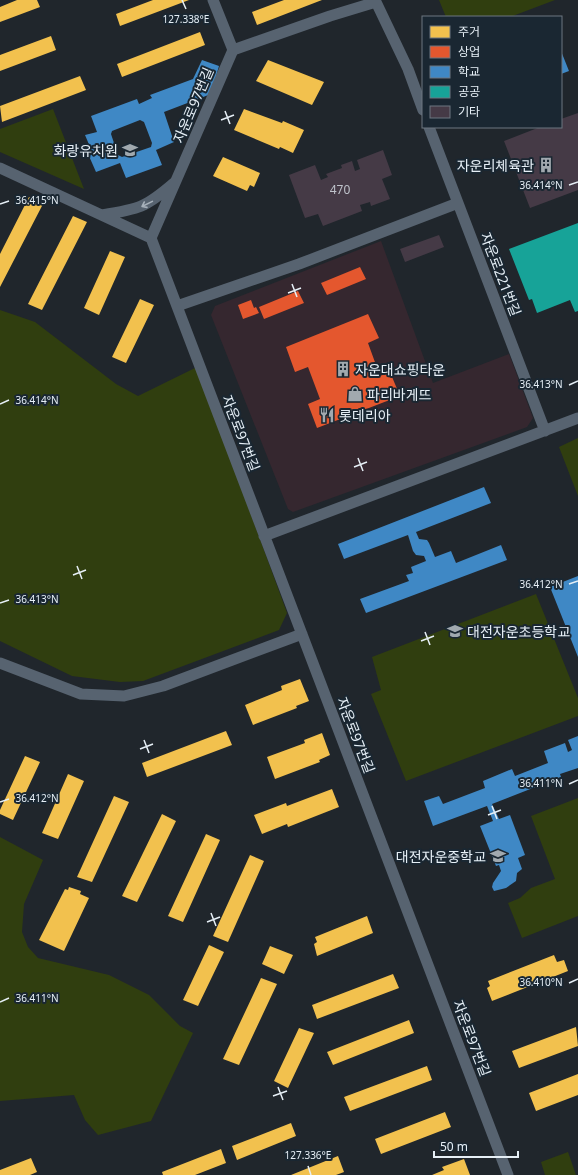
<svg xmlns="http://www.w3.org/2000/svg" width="578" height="1175" font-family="'Noto Sans','Noto Sans KR',sans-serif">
	<rect width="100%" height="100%" fill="#20262c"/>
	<path fill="#35272f" d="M381 241 433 383 509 354 533 418 527 427 293 512 288 509 211 315 215 306Z"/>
	<path fill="#303e0f" d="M439 0H555L510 17H446Z
		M53 109 84 189 0 152V129Z
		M0 310 35 322 116 384 138 396 197 367 287 613 279 630 143 681 120 682 72 676 0 641Z
		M578 438V496L559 447Z
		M536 594 578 698V716L406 781 371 694 381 690 372 657Z
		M578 798V916L522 938 508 903 520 898 531 888 555 879 531 816Z
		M0 837 43 860 24 904 22 932 28 947 38 958 109 975 149 995 180 1026 193 1033 151 1121 98 1135 85 1120 74 1095 0 1101Z
		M568 1152 576 1175H545L541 1162Z"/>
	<path fill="#f2c14e" d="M17 0H37L40 7 0 22V7Z
		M153 0H189L120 26 116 14Z
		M284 0H322L257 25 252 12Z
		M200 32 205 45 122 77 117 64Z
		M51 36 56 50 0 71V55Z
		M268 60 324 82 312 105 256 81Z
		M80 76 86 90 2 122 0 106Z
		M244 109 282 123 283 121 304 130 293 153 280 147 279 149 234 130Z
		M223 157 260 173 254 187 250 185 247 191 213 176Z
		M29 197 43 204 0 287V254Z
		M73 216 87 222 42 310 28 304Z
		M110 251 125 257 99 315 84 308Z
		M140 299 154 305 126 363 112 357Z
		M300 679 309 701 296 706 297 708 253 725 245 705 282 690 281 686Z
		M226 731 232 745 147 777 142 763Z
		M322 733 330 755 319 760 320 762 275 779 267 757 305 743 304 740Z
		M25 756 40 762 13 820 0 814V810Z
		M68 774 84 781 58 839 42 833Z
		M332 789 339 807 288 827 287 824 262 834 254 815 286 803 287 806Z
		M114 796 129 802 92 882 77 877Z
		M162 814 176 821 137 902 122 896Z
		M206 834 220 840 183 922 168 916Z
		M250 855 264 861 228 942 213 936Z
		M69 887 81 891 80 894 89 898 64 951 39 940 65 889 68 890Z
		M367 916 373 933 317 956 314 944 317 942 315 937Z
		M209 945 224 952 198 1006 183 1000Z
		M270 946 293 955 284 974 262 964Z
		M554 955 557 962 564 960 568 971 492 1001 487 988 490 986 488 981Z
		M393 974 399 988 317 1019 312 1005Z
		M261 978 277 984 239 1065 223 1059Z
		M409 1020 414 1033 333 1065 327 1052Z
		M576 1027 578 1046 519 1068 512 1051Z
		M299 1028 314 1033 288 1088 274 1081Z
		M427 1066 432 1080 350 1111 344 1097Z
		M578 1074V1095L536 1111 529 1093Z
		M445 1112 451 1127 381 1154 375 1139Z
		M291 1123 296 1136 237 1160 232 1146Z
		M221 1149 226 1163 195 1175H163L162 1172Z
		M338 1156 344 1172 336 1175H291Z
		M31 1158 37 1172 30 1175H0V1170Z
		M464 1159 470 1175H432L444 1170 442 1167Z"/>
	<path fill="#e4572e" d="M360 267 366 279 327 295 321 283Z
		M298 291 304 303 264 319 259 307Z
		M251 300 254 308 256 307 259 313 243 319 238 305Z
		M368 314 379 338 368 343 380 376 390 372 400 396 317 428 308 404 320 399 308 367 295 372 286 347Z"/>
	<path fill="#3f88c5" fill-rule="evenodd" d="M561 51 569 71 561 74Z
		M202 60 219 66 211 94 164 112 174 142 156 150 162 165 126 178 120 163 96 172 89 156 93 154 85 135 97 132 91 116 137 99 139 104 152 98 150 95 193 79ZM140 120 144 122 152 143 151 147 122 157 118 155 111 134 112 131Z
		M484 487 491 503 416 532 419 539 427 540 429 543 435 557 451 551 456 563 501 545 507 560 366 613 360 599 409 581 406 575 413 573 411 567 426 561 424 556 416 555 413 551 408 535 344 559 338 544Z
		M578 576V657L550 587Z
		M578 736V768L560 774 561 777 492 804 499 819 510 815 525 855 518 858 522 869 517 873 516 881 506 888 494 891 492 887 493 883 501 871 499 865 496 866 480 826 493 821 487 806 433 826 424 801 439 796 443 804 485 788 483 781 512 769 515 776 548 763 544 751 565 743 568 752 572 750 568 740Z"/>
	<path fill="#17a398" d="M578 223V311L575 312 570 300 537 313 532 299 529 300 509 249Z"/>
	<path fill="#453a46" d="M578 113V190L530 208 504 141 540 127H561V119Z
		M383 150 392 175 382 179 390 199 371 206 370 202 360 205 362 211 323 226 318 214 305 218 289 175 315 165 321 180 328 177 326 174 342 168 341 165 352 161 355 171 360 169 357 160Z
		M439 235 444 247 405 262 400 249Z"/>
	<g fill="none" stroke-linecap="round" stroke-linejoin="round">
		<path stroke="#576370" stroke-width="11" d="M233 50 330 16 376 2 408 69 423 110
			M429 127 545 431
			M0 168 151 238 508 1175
			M102 215C139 209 145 208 174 183
			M151 238 233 50 213 0
			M177 306 299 264 458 203
			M264 536 578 418
			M0 663 81 694 124 696 163 686 302 634"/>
	</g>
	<defs><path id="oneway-shaft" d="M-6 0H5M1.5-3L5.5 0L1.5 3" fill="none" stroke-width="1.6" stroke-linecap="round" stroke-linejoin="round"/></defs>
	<use stroke="#a6b0ba" href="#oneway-shaft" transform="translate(147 204) rotate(154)"/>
	<path fill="none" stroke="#e6eff6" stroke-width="1.5" d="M182 0 186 9M225 111 230 124M221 120 234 115M569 185 578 182M0 204 9 201M292 284 297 297M288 293 301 288M569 385 578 381M0 404 9 400M358 458 363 471M354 467 367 462M77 566 82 579M73 575 86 570M569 584 578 581M0 603 9 600M425 632 430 645M421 641 434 636M144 740 149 753M140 749 153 744M569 784 578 780M0 802 9 799M492 806 497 819M488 815 501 810M211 913 216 926M207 922 220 917M569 983 578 979M0 1002 9 998M278 1087 283 1100M273 1096 287 1091M308 1166 311 1175"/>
	<defs>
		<symbol id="school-bare" viewBox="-9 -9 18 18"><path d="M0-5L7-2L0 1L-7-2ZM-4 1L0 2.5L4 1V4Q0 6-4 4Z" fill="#a1a9af" stroke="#1a2732" stroke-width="2.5" paint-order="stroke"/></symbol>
		<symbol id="building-bare" viewBox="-9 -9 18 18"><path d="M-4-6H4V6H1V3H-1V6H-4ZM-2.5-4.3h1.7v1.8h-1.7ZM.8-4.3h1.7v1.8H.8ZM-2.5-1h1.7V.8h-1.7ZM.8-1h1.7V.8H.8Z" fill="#a1a9af" stroke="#1a2732" stroke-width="2.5" paint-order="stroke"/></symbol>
		<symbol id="shop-bare" viewBox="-9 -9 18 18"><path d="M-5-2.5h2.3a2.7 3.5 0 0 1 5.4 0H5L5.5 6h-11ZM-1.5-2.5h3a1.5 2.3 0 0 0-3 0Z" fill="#a1a9af" stroke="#1a2732" stroke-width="2.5" paint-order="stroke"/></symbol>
		<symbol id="restaurant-bare" viewBox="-9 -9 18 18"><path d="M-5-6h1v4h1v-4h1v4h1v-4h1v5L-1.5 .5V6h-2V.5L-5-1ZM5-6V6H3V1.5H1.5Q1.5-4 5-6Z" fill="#a1a9af" stroke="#1a2732" stroke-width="2.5" paint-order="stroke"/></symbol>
	</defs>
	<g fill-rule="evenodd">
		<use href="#school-bare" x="119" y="139" width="22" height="22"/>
		<use href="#building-bare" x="535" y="154" width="22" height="22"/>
		<use href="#building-bare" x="332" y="358" width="22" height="22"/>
		<use href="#shop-bare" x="344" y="383" width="22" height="22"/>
		<use href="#restaurant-bare" x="316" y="404" width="22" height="22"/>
		<use href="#school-bare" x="444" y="620" width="22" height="22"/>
		<use href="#school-bare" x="487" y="845" width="22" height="22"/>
	</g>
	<g text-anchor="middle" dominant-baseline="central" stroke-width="4" stroke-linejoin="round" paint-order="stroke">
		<g font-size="12" fill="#bec2ca">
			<text x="340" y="189">470</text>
		</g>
		<g font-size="14" fill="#e6eff6" stroke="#1a2732">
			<text transform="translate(193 105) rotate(-67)">자운로97번길</text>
			<text transform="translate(501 274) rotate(69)">자운로221번길</text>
			<text transform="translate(241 433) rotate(69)">자운로97번길</text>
			<text transform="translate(356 735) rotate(69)">자운로97번길</text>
			<text transform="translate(472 1038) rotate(69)">자운로97번길</text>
		</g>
		<g font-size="14" fill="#e6eff6" stroke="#1a2732" text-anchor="start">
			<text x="118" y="150" text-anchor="end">화랑유치원</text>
			<text x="534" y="165" text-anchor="end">자운리체육관</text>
			<text x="355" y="369">자운대쇼핑타운</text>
			<text x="367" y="394">파리바게뜨</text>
			<text x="339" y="415">롯데리아</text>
			<text x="467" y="631">대전자운초등학교</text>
			<text x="486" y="856" text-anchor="end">대전자운중학교</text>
		</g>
	</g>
	<g font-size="10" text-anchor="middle" fill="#e6eff6" stroke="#1a2732" stroke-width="4" stroke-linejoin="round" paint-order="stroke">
		<text x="186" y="23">127.338°E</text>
		<text x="541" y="189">36.414°N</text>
		<text x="37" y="204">36.415°N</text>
		<text x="541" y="388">36.413°N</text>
		<text x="37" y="404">36.414°N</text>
		<text x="541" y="588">36.412°N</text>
		<text x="37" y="603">36.413°N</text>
		<text x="541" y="787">36.411°N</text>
		<text x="37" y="802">36.412°N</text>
		<text x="541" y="986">36.410°N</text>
		<text x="37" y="1002">36.411°N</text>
		<text x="308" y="1159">127.336°E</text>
	</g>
	<rect x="422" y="16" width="140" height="112" fill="#1a2732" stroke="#6c7780"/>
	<rect x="430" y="26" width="20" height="12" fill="#f2c14e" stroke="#6c7780"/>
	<text x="458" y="36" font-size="12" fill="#e6eff6">주거</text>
	<rect x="430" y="46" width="20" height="12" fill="#e4572e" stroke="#6c7780"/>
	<text x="458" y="56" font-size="12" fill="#e6eff6">상업</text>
	<rect x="430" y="66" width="20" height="12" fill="#3f88c5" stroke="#6c7780"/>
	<text x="458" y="76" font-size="12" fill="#e6eff6">학교</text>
	<rect x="430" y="86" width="20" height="12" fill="#17a398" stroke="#6c7780"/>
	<text x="458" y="96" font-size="12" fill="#e6eff6">공공</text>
	<rect x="430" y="106" width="20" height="12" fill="#453a46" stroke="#6c7780"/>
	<text x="458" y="116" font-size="12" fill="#e6eff6">기타</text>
	<path d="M434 1151v6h84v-6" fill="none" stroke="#e6eff6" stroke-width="2"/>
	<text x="440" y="1151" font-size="12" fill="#e6eff6" stroke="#1a2732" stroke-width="3" paint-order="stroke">50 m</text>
</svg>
